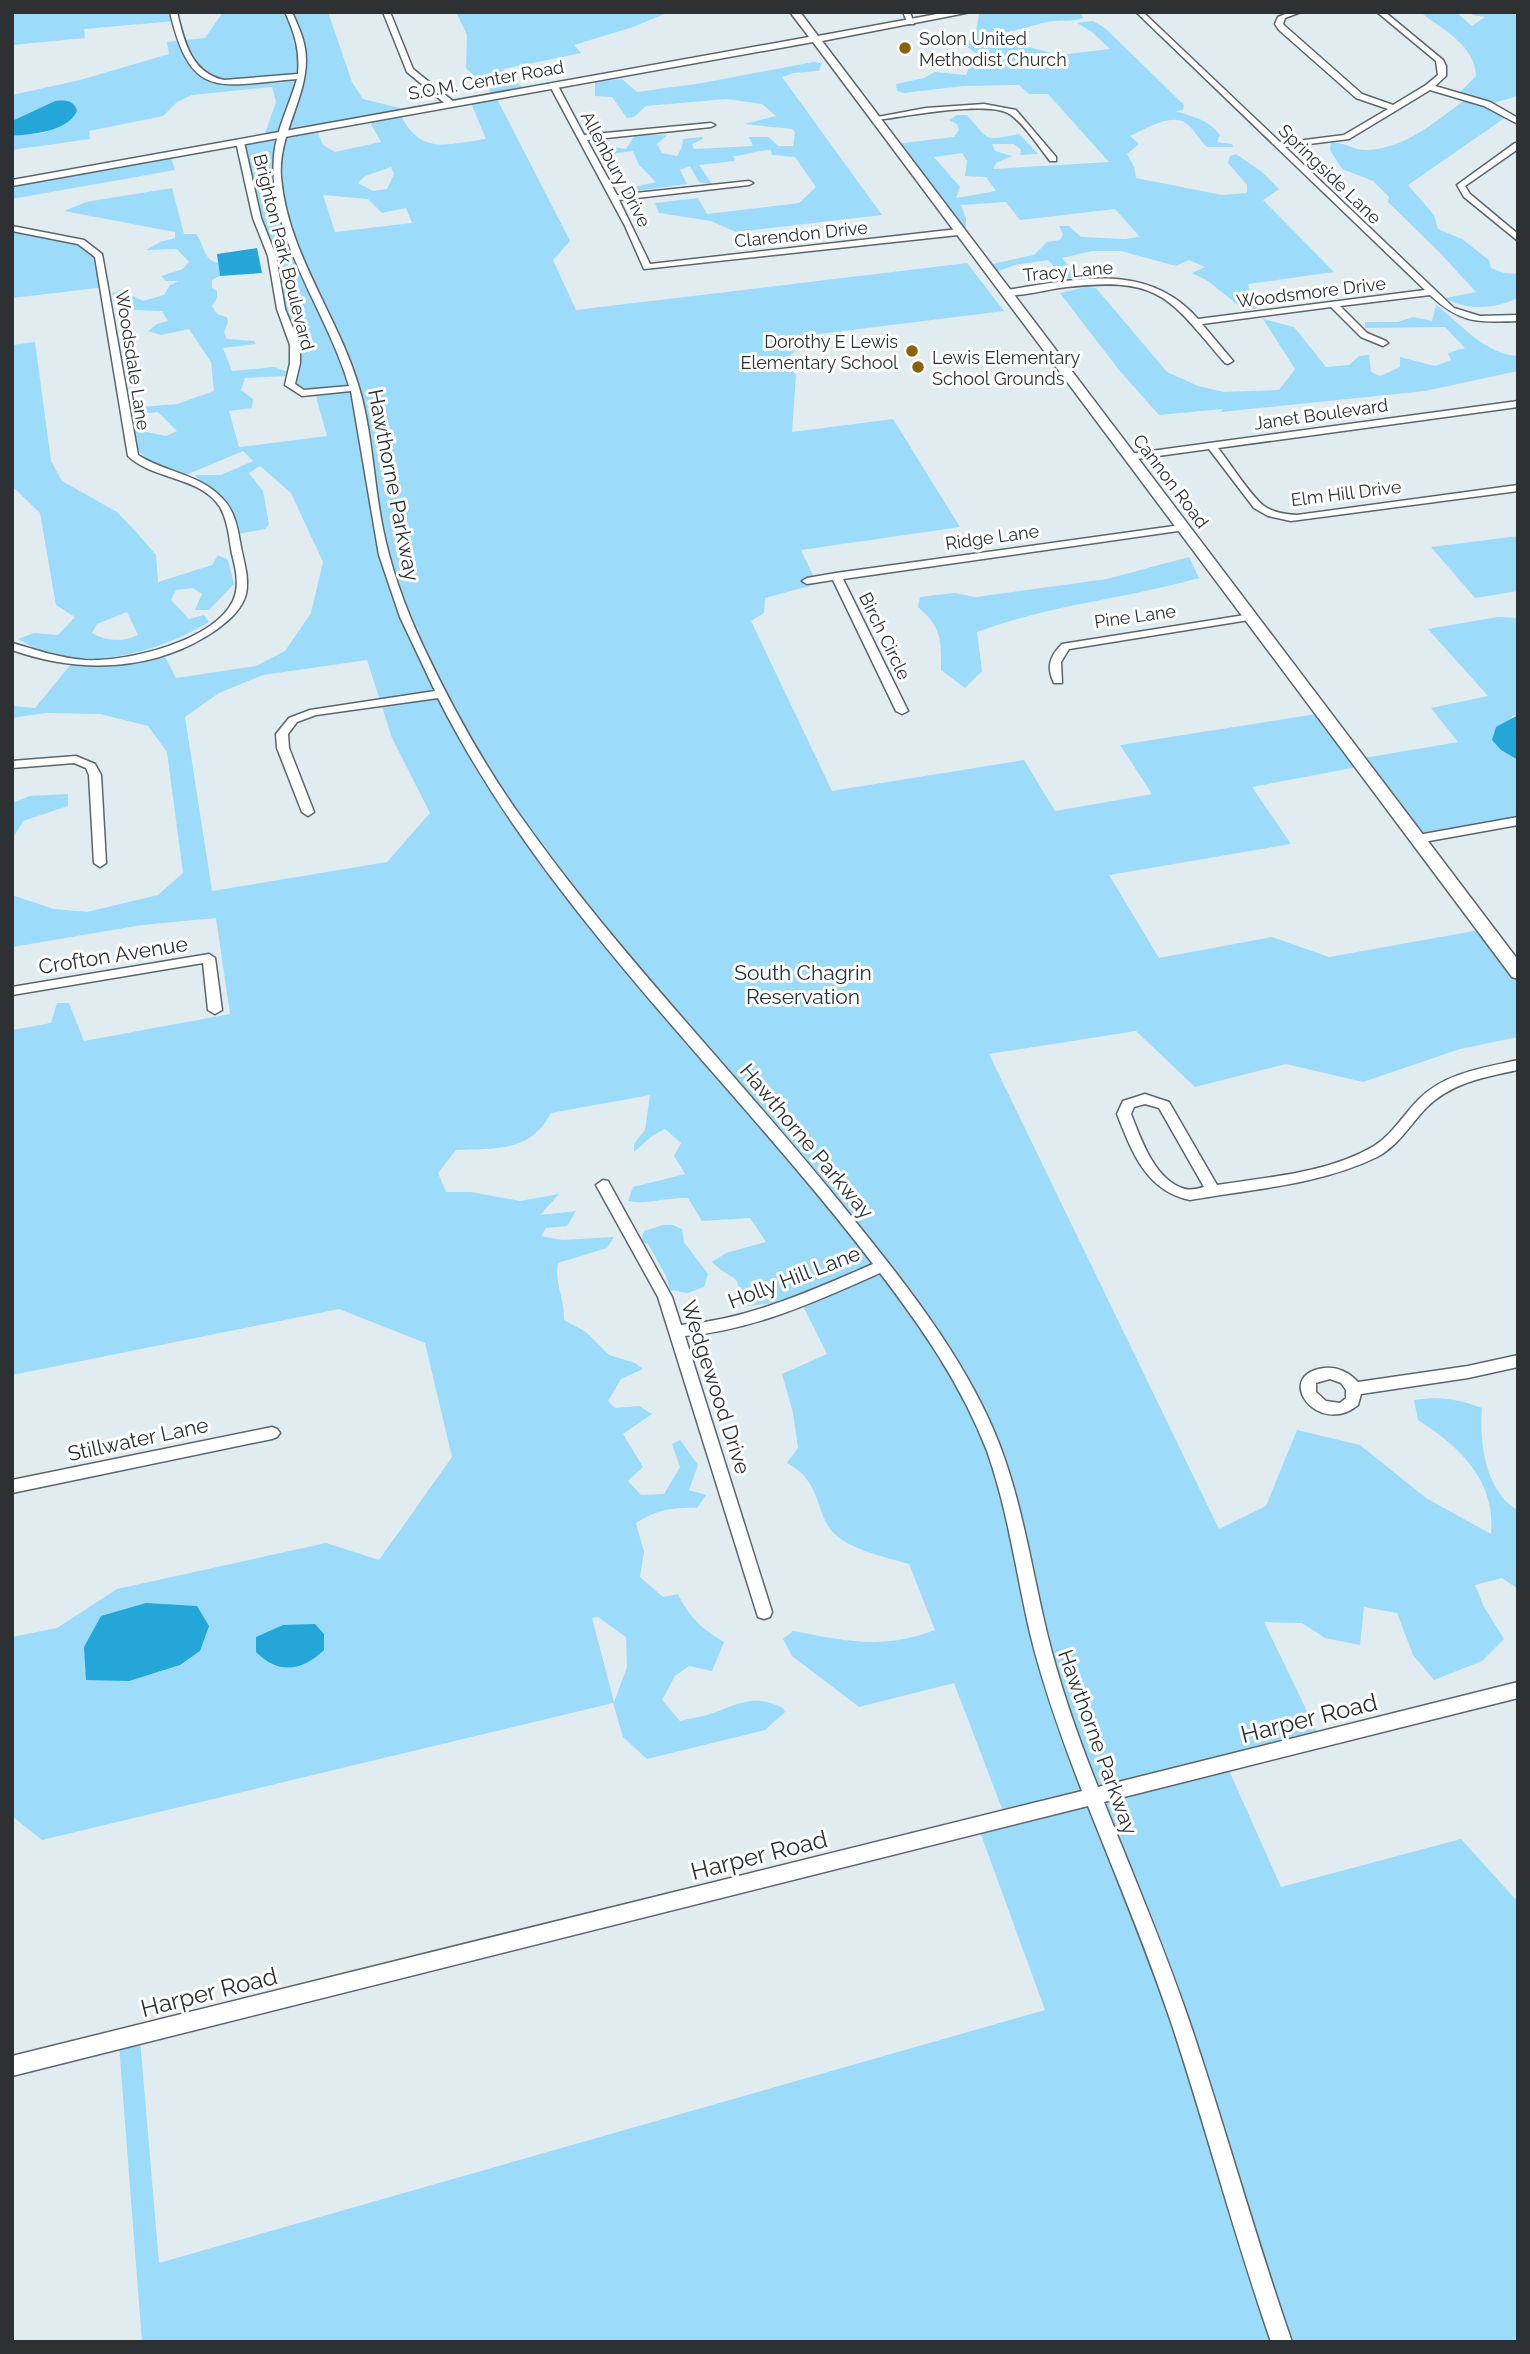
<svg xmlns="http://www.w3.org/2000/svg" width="1530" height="2354" font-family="Raleway,sans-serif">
	<rect width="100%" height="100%" fill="#e1ecf1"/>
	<path fill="#9cdbfa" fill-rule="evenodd" d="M12 12H173L175 21 84 29 85 38 12 45Z
		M223 12H328L352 82 363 99 412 111 400 114C421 156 446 144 486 139L470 101 495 96 466 68 467 35 456 12H669L633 27 574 45 581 53 503 69 526 91 496 97 570 241 553 260 576 310 967 263 1004 311 811 335 787 359 796 376 792 432 893 419 960 527 801 550 817 584 765 598 764 613 751 621 832 791 1024 760 1055 811 1152 794 1120 745 1323 713 1358 759 1458 742 1431 708 1488 696 1428 629 1498 617 1518 618V715L1512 716 1501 750 1518 760V820L1421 837 1363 766 1252 787 1291 844 1109 875 1159 958 1272 937 1329 957 1485 929 1518 966V1037L1460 1049 1363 1082 1286 1064 1195 1087 1136 1031 989 1054 1219 1529 1266 1506 1297 1430 1360 1445 1426 1498 1491 1534C1496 1480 1459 1446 1418 1420L1414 1400C1440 1396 1458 1399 1482 1408 1479 1441 1485 1492 1518 1510V1589L1502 1578 1475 1585 1484 1607 1504 1639 1482 1661 1434 1680 1413 1655 1397 1613 1364 1607 1360 1645 1325 1638 1302 1623 1264 1622 1322 1742 1227 1766 1281 1887 1461 1839 1518 1902V2342H142L119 2045 140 2040 159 2263 1045 2010 979 1829 1006 1819 954 1683 859 1707 792 1656 783 1639 793 1631C845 1641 884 1650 935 1630L909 1564C886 1557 858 1552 838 1537 813 1517 825 1483 787 1463L798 1448 793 1413 782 1374 827 1354 798 1296 777 1303 739 1307C741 1269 734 1284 712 1262L726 1253 766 1242 750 1218 702 1221 688 1198C668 1197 643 1205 628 1201L633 1187 685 1174 674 1156 681 1143 665 1129 652 1136 634 1152V1144L645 1130 650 1095 551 1113C530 1153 496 1148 456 1150L438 1173 446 1192H471L520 1201 559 1194 540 1215 576 1211 567 1226 546 1228 541 1236 562 1240 614 1237 607 1248 558 1263C554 1282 565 1300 564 1320L586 1332 609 1355 635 1363 643 1369 621 1379 608 1401 615 1408 639 1406 652 1414 623 1434 643 1467 628 1481 641 1495 664 1494 680 1467 672 1444 680 1440 698 1465 689 1490 706 1495 697 1508C673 1507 656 1510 636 1523L644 1552 640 1577 663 1597 678 1594C689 1617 702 1629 724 1642L712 1671 689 1666 675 1676 662 1700 680 1721C691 1718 703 1717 713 1713 741 1703 754 1694 783 1708L785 1712 765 1730 647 1759 623 1737 613 1703 42 1840 12 1816V1637L57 1628 117 1589 326 1543 379 1560 452 1457 425 1343 339 1309 12 1375V1030L51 1023 57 1003H69L84 1041 230 1014 216 918 142 925 12 947V895L54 909 87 912 158 895 183 873 167 752 148 726 100 714 47 713 12 718V706L35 708 72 663 90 664 163 653 176 678 256 666 285 651 311 613 323 562 291 493 260 466 249 473 263 491 269 524 265 529 238 534 221 495 201 483 195 475H221L253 461 243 451 186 475 171 471 149 461 138 450 132 429 166 436 177 431 158 412 132 415 128 408 177 404 214 391 211 362 189 329 161 335 148 331 157 324 168 321 162 311 132 310 118 306 112 293 121 290 143 301 164 295 170 285 179 281H166L161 276 183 269 189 262 177 249 146 250 160 242 175 238V232L64 211 86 202 172 188 184 234H196C205 245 202 259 218 263L220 276 212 280V288L217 291V298L212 306 217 314 227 317 228 322 224 332 227 339 254 341 256 344 223 348 232 371 274 367 288 372 287 376 245 378 241 390 253 399 252 408 229 411 239 447 327 436 315 393 293 389 291 333 277 279 259 227 240 142 264 136 276 102 272 87 192 95 177 102 163 116 89 131 90 139 12 150V136L44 133 55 127V101L12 121V95L80 80 169 54 167 42 205 38ZM368 119 381 142 335 152 323 145 317 131ZM391 167 394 174 387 189 373 191 358 183 365 176ZM323 195 368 199 382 213 406 208 412 223 335 232ZM367 660 392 738 430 813 387 862 212 891 185 717 219 693 263 675ZM598 1617 626 1637 627 1667 614 1702 592 1618Z
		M987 12H1081L1083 18C1072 22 1066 20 1054 21 1040 22 1024 30 1009 31L1012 37 1005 41 1059 55 1110 49 1092 32 1077 23 1093 21 1105 28 1184 105 1183 110 1175 111C1193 117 1208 119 1220 135L1217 142 1232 144 1233 147H1207C1199 140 1193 127 1184 122 1169 114 1144 130 1130 136L1139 144 1127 154 1134 167 1136 178 1222 195 1247 193V185L1228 163 1230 156 1236 154 1262 172 1279 189 1263 200 1334 272 1248 284 1251 300 1260 308 1244 310 1208 281 1192 273 1205 267 1189 260 1176 266 1121 251H1092L1062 258 1080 279 1067 281 1048 260 1015 265 996 272 992 264 1034 255 1047 242 1060 240 1063 234 1059 226H1069L1081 237 1125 239 1140 237 1115 209 1020 220 1006 202 961 205 966 218V228L961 229 895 144 954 137 959 130 957 124 949 120 957 115H967C991 143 984 140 1019 134L1038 154 1020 155 1021 150 1014 144H992L995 151 1012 156 996 163 993 169 1109 162 1048 94H1029L1019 85 964 86 903 93 897 91 896 84 924 78 935 72 966 75 975 53 965 45 976 31 979 14ZM962 153 967 161 965 176 986 177 996 191 956 198 960 187 934 157Z
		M1420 12H1456L1472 26 1485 17 1472 15 1474 12H1518V96L1490 104 1509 115 1408 185 1434 215 1438 229 1462 239 1489 260 1491 268 1504 273 1518 274V298C1495 309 1466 311 1445 298L1476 292 1440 253 1388 202 1389 197 1373 181 1342 169 1330 150 1331 143C1344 141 1354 151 1368 150 1409 147 1435 121 1468 98L1457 95 1476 76C1475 45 1443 30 1420 12Z
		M813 62 822 63 819 71 794 73 782 77 882 215 736 232 711 221 659 213 655 203 698 198 707 214 799 203 816 187 795 157 772 155 771 150C758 150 747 155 733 156L735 161 699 165 712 184 699 182 690 166 680 170 687 184 636 191 633 187 656 182 639 165 633 151 617 153 605 160 604 150 613 147 626 149 635 135H667L657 144 662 153 677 156 682 147 683 139 702 137 703 139 692 144 694 149 753 146 749 137H769L778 146H793L795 132 792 129 744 124 776 116 762 104 726 99 646 106 634 117 627 118 612 97 595 96V82L622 79 637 92 702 83Z
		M171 157 175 170 12 199V185Z
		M12 228 81 242 99 256 106 287 12 298Z
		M1086 287 1096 288 1167 372 1198 386 1224 392 1279 390 1295 369 1263 319 1294 327 1326 367 1349 365 1359 356 1369 355 1371 372 1380 376 1400 367V357L1435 366 1451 360 1448 353 1465 348 1445 327 1365 328V322H1398L1413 317 1432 321 1436 305C1460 323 1486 355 1518 356V371L1425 391 1221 412 1223 409 1159 415 1119 370 1060 293Z
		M35 342 51 461 62 481 117 512 138 534 156 555 158 582 212 565 218 555 228 560 234 584 209 610H195L202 594 193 588 176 590 171 600 189 619 204 615 209 622C160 651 98 669 42 652 34 649 26 643 18 639L34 633 58 635 75 617 56 605 40 513 12 486V345ZM127 612 138 635C123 642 107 642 92 633L97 624Z
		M1518 536V591L1475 598 1431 547Z
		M1189 557 1199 578C1125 599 1048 605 977 632L982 671 965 688 941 670C941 639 942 628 918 607L920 597 954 593 976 597 1107 579Z
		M68 794V806L23 821 12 840V803L30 796Z
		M663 1225H673L682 1229 684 1242 708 1274 704 1287 688 1293 670 1290 666 1276 648 1244 641 1242 644 1231Z"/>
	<path fill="#24a7d8" d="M55 101C65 100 74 100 77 111 67 132 33 134 12 136V121Z
		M257 248 262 273 220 276 217 254Z
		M1518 715V760L1501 750 1492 740 1496 727Z
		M146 1603 197 1606 209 1626 200 1651 180 1665 129 1681 86 1680 84 1647 101 1616Z
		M315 1624 324 1634V1650C302 1671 279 1675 256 1652V1637L283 1625Z"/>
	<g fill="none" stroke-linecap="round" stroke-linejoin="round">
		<defs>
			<path id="minor" d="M170 12H177C184 41 191 73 224 80L298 74C300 50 295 34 285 12H292C299 28 306 42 306 60 306 100 278 135 281 177 287 251 337 315 358 384 372 429 373 477 382 524 390 566 405 608 424 648 451 705 482 762 519 814 618 955 740 1077 847 1211 883 1256 919 1300 950 1349 971 1382 991 1419 1004 1457 1024 1514 1033 1575 1047 1633 1060 1686 1078 1737 1098 1787L1518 1682V1698L1104 1802C1134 1877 1166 1952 1192 2029 1227 2133 1256 2239 1292 2342H1271C1235 2238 1207 2132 1173 2028 1148 1953 1117 1879 1088 1806L12 2076V2056L1082 1791C1062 1739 1043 1687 1030 1633 1016 1573 1008 1510 987 1451 962 1386 922 1328 880 1273 817 1301 754 1330 685 1336L772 1612 770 1617 764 1619 758 1617 658 1297 596 1185 603 1180 608 1181 672 1297 681 1325C750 1319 810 1291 873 1264 730 1077 544 909 438 698L316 715 297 722 288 734 289 748 314 812 308 816 302 812 277 748 276 734 289 718 310 710 435 691 400 617 379 555 351 391 302 396 285 385 290 363V345L277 309 268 256 253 218 236 142 240 140 244 142 261 218 276 256 285 309 300 345V363L295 384 304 390 349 386C327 310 267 238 274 156 276 130 290 104 297 79 220 85 191 102 170 12Z
				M383 12H390L413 69 454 102V106H448L407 72Z
				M903 12H910L914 24H908Z
				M1136 12H1143L1281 143 1344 135 1388 109 1356 98 1279 30 1275 24 1278 17 1290 12H1301L1285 18 1283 24 1285 26 1362 94 1393 105 1426 85 1438 75 1436 61 1377 12H1385L1443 60 1446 66V76L1435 86 1490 102 1518 118V124L1484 106 1430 90 1349 139 1285 147 1454 308 1480 316 1518 315V321C1477 322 1461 324 1430 295L1340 306 1367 333 1386 341 1388 343 1383 346 1361 337 1331 307 1202 324 1233 361 1228 364 1225 363C1170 299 1161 276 1067 287 1047 289 1024 297 1003 295L1002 293 1006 290C1075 280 1146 260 1198 319L1425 290Z
				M554 84 558 86 584 135 711 123 715 125 711 127 587 140 617 195 749 181 753 183 749 185 619 200 650 264 958 229 962 232 958 235 644 269 625 226 550 86Z
				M984 104 1016 110 1056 157V161H1050C1039 147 1025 125 1011 115 991 99 903 117 876 120L872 118 926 108Z
				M1515 143H1518V149L1465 186 1470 194 1518 234V241L1464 197 1457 185Z
				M12 226 84 240 102 254 138 455C164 472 200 474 222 498 237 513 238 533 242 552 245 566 249 579 246 594 242 610 228 621 216 630 155 672 80 674 12 650V643C37 650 59 658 85 660 126 662 213 642 233 601 240 586 236 569 232 554 229 538 228 521 220 507 200 476 153 480 128 456L95 257 78 244 12 231Z
				M1518 401V407L1218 448C1230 463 1250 495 1264 506 1274 513 1285 514 1297 515L1518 485V491L1291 521 1268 516 1254 508 1209 449 1129 460 1124 457 1129 454Z
				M1181 525 1186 528 1185 530 843 579 908 711 902 714 896 711 833 580 807 584 802 581 807 578 836 573Z
				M1251 614 1256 617 1255 619 1069 649 1061 662 1062 683H1054C1046 667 1050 656 1062 644Z
				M76 756 95 764 101 775 106 863 100 867 94 863 89 775 86 768 74 763 12 768V761Z
				M1518 817V825L1418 843 1412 839 1418 835Z
				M209 954 215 958 222 1010 215 1014 208 1010 203 963 12 995V987Z
				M1518 1060V1070C1484 1077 1451 1083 1426 1108 1409 1126 1399 1145 1377 1157 1320 1185 1252 1189 1190 1200 1146 1191 1132 1152 1117 1114L1123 1101 1145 1094 1169 1102 1217 1185C1269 1177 1328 1173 1374 1146 1393 1134 1403 1115 1419 1099 1445 1073 1483 1068 1518 1060ZM1145 1104 1159 1108 1204 1187C1197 1189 1189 1191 1182 1188 1154 1178 1141 1139 1131 1114L1134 1107Z
				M1518 1355V1367L1468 1378 1361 1394 1358 1405C1318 1438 1272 1375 1324 1368 1337 1366 1350 1373 1358 1382L1468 1366ZM1330 1379 1341 1383 1346 1390V1398L1340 1403 1326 1401 1316 1392V1383Z
				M272 1427 277 1429 280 1433 277 1437 272 1439 12 1493V1480Z"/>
			<path id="major" d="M790 12H800L818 36 948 12H971L822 41 1518 960V979L1512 977 813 42 12 186V180L809 37Z"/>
		</defs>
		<use href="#minor" stroke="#5c666a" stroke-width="3"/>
		<use href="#major" stroke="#5c666a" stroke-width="3"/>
		<use href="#minor" fill="#fff" fill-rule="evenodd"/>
		<use href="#major" fill="#fff" fill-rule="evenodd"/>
	</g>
	<g fill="#8b6203" stroke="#fff" stroke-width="2.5">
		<circle cx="905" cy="48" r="7"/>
		<circle cx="912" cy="351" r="7"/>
		<circle cx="918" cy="367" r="7"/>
	</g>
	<g text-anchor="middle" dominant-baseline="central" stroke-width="6" stroke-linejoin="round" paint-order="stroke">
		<g font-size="18" fill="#2d3133" stroke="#fff" text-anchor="start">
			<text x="919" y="38">Solon United<tspan x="919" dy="21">Methodist Church</tspan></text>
			<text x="898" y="341" text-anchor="end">Dorothy E Lewis<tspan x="898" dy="21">Elementary School</tspan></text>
			<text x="932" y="357">Lewis Elementary<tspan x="932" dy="21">School Grounds</tspan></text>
		</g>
		<g font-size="18" fill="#2d3133" stroke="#fff">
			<text transform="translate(486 80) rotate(-10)">S.O.M. Center Road</text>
			<text transform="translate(616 169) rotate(62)">Allenbury Drive</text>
			<text transform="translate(1330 174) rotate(44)">Springside Lane</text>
			<text transform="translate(801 234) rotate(-6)">Clarendon Drive</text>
			<text transform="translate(284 252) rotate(76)">Brighton Park Boulevard</text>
			<text transform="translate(1068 271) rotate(-5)">Tracy Lane</text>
			<text transform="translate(1311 292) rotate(-7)">Woodsmore Drive</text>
			<text transform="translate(133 360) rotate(81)">Woodsdale Lane</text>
			<text transform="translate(1321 414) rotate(-8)">Janet Boulevard</text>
			<text transform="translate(1171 481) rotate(53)">Cannon Road</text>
			<text transform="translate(1346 493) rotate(-7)">Elm Hill Drive</text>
			<text transform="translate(992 537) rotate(-8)">Ridge Lane</text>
			<text transform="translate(1135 616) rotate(-8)">Pine Lane</text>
			<text transform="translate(885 636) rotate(64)">Birch Circle</text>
		</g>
		<g font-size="21" fill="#2d3133" stroke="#fff">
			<text transform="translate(394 485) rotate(79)">Hawthorne Parkway</text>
			<text transform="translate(113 955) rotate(-9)">Crofton Avenue</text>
			<text transform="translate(807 1141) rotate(50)">Hawthorne Parkway</text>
			<text transform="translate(794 1277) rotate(-21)">Holly Hill Lane</text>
			<text transform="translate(716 1387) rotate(72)">Wedgewood Drive</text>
			<text transform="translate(138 1439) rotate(-12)">Stillwater Lane</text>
			<text transform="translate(1098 1742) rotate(70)">Hawthorne Parkway</text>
		</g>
		<g font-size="21" fill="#1d313b" stroke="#fff">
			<text x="803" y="972">South Chagrin<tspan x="803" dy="24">Reservation</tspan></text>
		</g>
		<g font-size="24" fill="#2d3133" stroke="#fff">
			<text transform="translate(1309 1718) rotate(-14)">Harper Road</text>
			<text transform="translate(759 1855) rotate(-14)">Harper Road</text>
			<text transform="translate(209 1992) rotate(-14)">Harper Road</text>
		</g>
	</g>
	<rect width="1530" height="2354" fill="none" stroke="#2d3133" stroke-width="28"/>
</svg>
